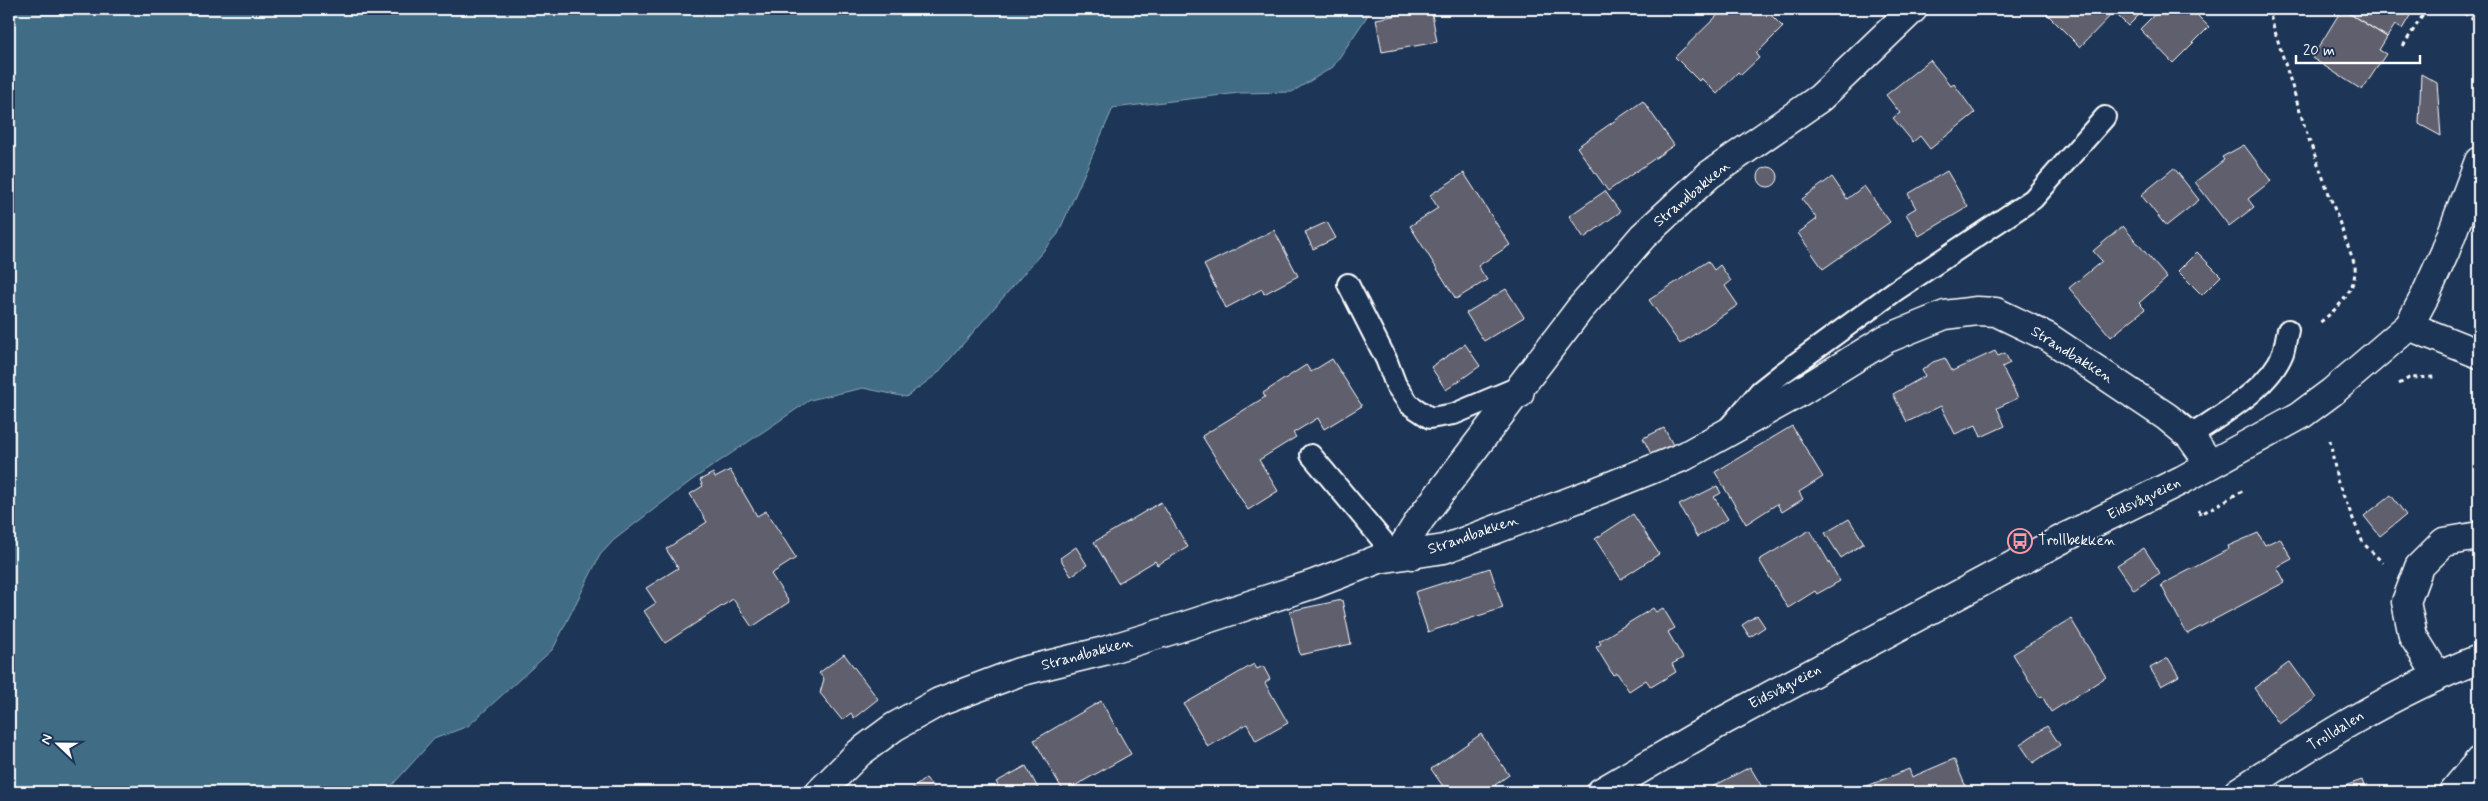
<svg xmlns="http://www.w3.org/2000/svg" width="2488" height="801" font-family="Mynerve,sans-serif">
	<rect width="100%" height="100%" fill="#1d3557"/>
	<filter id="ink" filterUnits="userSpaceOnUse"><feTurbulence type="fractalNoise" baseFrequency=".02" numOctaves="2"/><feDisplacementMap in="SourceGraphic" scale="10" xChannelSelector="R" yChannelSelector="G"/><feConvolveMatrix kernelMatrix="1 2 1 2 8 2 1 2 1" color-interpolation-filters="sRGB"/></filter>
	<g filter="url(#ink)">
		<path fill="#416d85" stroke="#8da7b6" d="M9 9H1372L1333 67 1292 92 1239 93 1113 108 1058 234 937 374 906 397 863 388 810 400 692 480 614 540 600 555 553 649 468 726 434 739 386 792H9Z"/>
		<path fill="#615e6d" stroke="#fff" d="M1431 9 1437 42 1382 52 1376 19Z
			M1724 9H1765L1783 27 1756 54 1759 58 1741 75 1738 72 1717 94 1701 78 1699 81 1675 57Z
			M2042 9H2145L2128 26 2114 12 2080 47Z
			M2160 9H2206L2198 16 2209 27 2173 63 2140 29Z
			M2342 9H2414L2402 29 2395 25 2387 37Z
			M2342 9 2387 37 2379 50 2386 54 2362 90 2312 58Z
			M1930 60 1951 86 1954 84 1975 113 1930 149 1920 136 1913 142 1893 118 1900 113 1886 95Z
			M2421 74 2437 83 2441 136 2419 124Z
			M1643 101 1674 145 1608 191 1577 147Z
			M2244 145 2271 181 2248 199 2254 207 2229 226 2195 182 2224 160 2222 157Z
			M1758 177a10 10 0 1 1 20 0a10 10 0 1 1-20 0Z
			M2174 168 2199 200 2166 226 2141 195Z
			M1947 171 1968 207 1919 236 1906 214 1916 208 1908 194Z
			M1464 173 1510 245 1478 266 1487 280 1456 299 1410 226 1438 208 1430 195Z
			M1832 177 1847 199 1864 186 1890 222 1823 269 1798 233 1817 219 1802 199Z
			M1605 191 1620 212 1584 238 1569 216Z
			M1327 222 1336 238 1313 249 1305 232Z
			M2123 226 2167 278 2139 303 2145 309 2111 337 2069 288 2102 261 2093 251Z
			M1274 230 1298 276 1264 294 1262 289 1226 308 1204 265Z
			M2197 252 2221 276 2202 295 2178 271Z
			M1708 261 1714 270 1720 265 1731 281 1725 286 1738 305 1680 344 1649 300Z
			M1506 289 1524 317 1484 341 1466 313Z
			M1465 344 1480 366 1446 390 1431 367Z
			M1995 351 1998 356 2005 353 2010 363 2002 367 2018 398 1997 408 2005 426 1981 437 1976 425 1955 434 1941 406 1907 422 1893 394 1925 376 1922 370 1933 362 1945 358 1952 371Z
			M1332 359 1362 406 1324 429 1318 418 1293 433 1296 437 1259 460 1278 491 1248 510 1202 436 1265 397 1263 393 1306 365 1311 372Z
			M1792 426 1823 477 1799 492 1803 499 1782 512 1777 504 1746 524 1715 472Z
			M1664 428 1673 445 1652 456 1643 438Z
			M730 470 757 516 766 511 796 558 771 574 789 602 752 627 733 599 665 643 644 611 656 603 646 588 678 568 666 549 707 522 690 494 703 486 700 480 713 473 715 478Z
			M1717 486 1721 493 1714 497 1728 519 1697 537 1679 505Z
			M2391 495 2406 515 2380 536 2364 516Z
			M1161 502 1188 547 1157 565 1155 561 1118 583 1094 542Z
			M1633 514 1659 554 1621 579 1595 539Z
			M1849 519 1864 543 1841 558 1825 533Z
			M1810 530 1840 581 1817 594 1815 591 1788 608 1759 560Z
			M2258 533 2265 545 2280 538 2292 559 2277 567 2285 582 2187 634 2161 585 2229 549 2228 546Z
			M1076 547 1087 565 1071 576 1060 558Z
			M2144 548 2160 573 2134 590 2117 565Z
			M1490 568 1503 608 1428 632 1415 592Z
			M1342 600 1351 644 1300 655 1290 611Z
			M1653 608 1656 612 1663 608 1675 628 1668 632 1683 658 1672 664 1676 672 1651 687 1646 680 1629 691 1617 673 1613 675 1596 647 1601 644 1599 641Z
			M1757 615 1765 627 1750 637 1742 625Z
			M2071 619 2106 677 2051 712 2042 696 2039 697 2013 654Z
			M844 654 878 699 854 718 851 713 842 720 820 693 824 679 819 673Z
			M2168 658 2179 676 2161 686 2150 668Z
			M2290 662 2316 698 2279 724 2254 688Z
			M1254 664 1257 669 1263 666 1270 679 1265 683 1288 723 1256 741 1247 724 1208 747 1184 704Z
			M1101 701 1131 754 1064 792 1034 740Z
			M2047 726 2060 745 2033 763 2020 744Z
			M1481 734 1509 775 1495 785 1498 792H1447L1431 769Z
			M1954 759 1968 792H1861L1860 789 1909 769 1912 777Z
			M1026 766 1040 792H1002L996 782Z
			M1750 767 1765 792H1712L1710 788Z
			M926 778 937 792H908Z
			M2362 780 2366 792H2327Z"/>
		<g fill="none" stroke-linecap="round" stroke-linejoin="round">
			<defs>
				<path id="lane" d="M1348 284 1386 359 1396 385 1409 404 1430 418 1454 414 1521 386
					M1729 427 1760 391 1784 372 1895 291 2033 199 2105 117
					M2190 436C2220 415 2269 389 2283 353 2285 346 2286 338 2288 330
					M1311 455 1383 541V550L1379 559"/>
				<path id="street" d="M2409 326 2479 354
					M1413 555 1405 543 1421 518 1515 395 1519 394 1521 386 1579 310 1643 236 1709 175 1820 98 1913 9
					M2437 675 2413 636 2406 602 2419 567 2444 542 2479 536
					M820 792 859 753 894 727 939 702 1019 672 1104 651 1185 626 1314 584 1379 559 1444 549 1600 490 1685 456 1795 395 1886 339 1945 315 1977 311 1996 312 2048 337 2167 417 2190 436 2210 464
					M2238 792C2315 742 2393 692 2479 659
					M2453 792 2479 761"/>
				<path id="primary" d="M1601 792 1721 722 2066 537 2182 480 2301 415 2332 392 2409 326 2425 296 2445 252 2479 161"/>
			</defs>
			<use href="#lane" stroke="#fff" stroke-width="24"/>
			<use href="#street" stroke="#fff" stroke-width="31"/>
			<use href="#primary" stroke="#fff" stroke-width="31"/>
			<path stroke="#fff" stroke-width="3" stroke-dasharray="4 4" stroke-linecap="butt" d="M2268 9 2307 134 2355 265C2357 291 2337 309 2318 324
				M2457 9 2479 22
				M2403 46 2427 9
				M2399 384 2409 378 2436 377
				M2330 440 2337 480 2363 543 2383 563
				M2199 510 2201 514 2246 489"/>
			<use href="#lane" stroke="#1d3557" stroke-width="20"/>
			<use href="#street" stroke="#1d3557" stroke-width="28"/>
			<use href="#primary" stroke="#1d3557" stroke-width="28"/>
		</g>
	</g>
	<defs>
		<symbol id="bus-ring" viewBox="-11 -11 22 22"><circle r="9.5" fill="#1d3557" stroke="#ff9aa2" stroke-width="1.5"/><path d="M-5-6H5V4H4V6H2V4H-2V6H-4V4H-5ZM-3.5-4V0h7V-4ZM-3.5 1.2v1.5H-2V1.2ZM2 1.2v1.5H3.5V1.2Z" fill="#ff9aa2"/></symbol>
	</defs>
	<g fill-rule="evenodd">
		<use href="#bus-ring" x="2006" y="527" width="28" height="28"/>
	</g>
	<g text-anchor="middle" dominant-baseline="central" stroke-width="4" stroke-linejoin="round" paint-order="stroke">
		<g font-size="15" fill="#fff" stroke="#1d3557">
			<text transform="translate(1692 194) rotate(-40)">Strandbakken</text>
			<text transform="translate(2072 355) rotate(32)">Strandbakken</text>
			<text transform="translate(2144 499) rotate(-26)">Eidsvågveien</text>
			<text transform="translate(1473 535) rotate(-19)">Strandbakken</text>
			<text transform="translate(1087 654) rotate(-15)">Strandbakken</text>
			<text transform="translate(1785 687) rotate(-28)">Eidsvågveien</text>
			<text transform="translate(2336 731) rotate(-31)">Trolldalen</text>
		</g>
		<g font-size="15" fill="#fff" stroke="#1d3557" text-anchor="start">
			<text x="2038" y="541">Trollbekken</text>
		</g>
	</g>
	<rect width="2488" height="801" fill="none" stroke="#1d3557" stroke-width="30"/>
	<rect x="15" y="15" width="2458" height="771" fill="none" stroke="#fff" stroke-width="2" filter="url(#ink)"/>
	<g transform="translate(58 744) rotate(292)" stroke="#1d3557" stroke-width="4" paint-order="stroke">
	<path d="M0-4L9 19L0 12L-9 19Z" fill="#ffffff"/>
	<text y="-8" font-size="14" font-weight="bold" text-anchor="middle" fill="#ffffff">N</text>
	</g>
	<path d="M2296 55v8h124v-8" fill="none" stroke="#ffffff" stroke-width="2.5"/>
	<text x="2303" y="55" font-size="15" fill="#ffffff" stroke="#1d3557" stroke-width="4" paint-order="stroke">20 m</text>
</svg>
